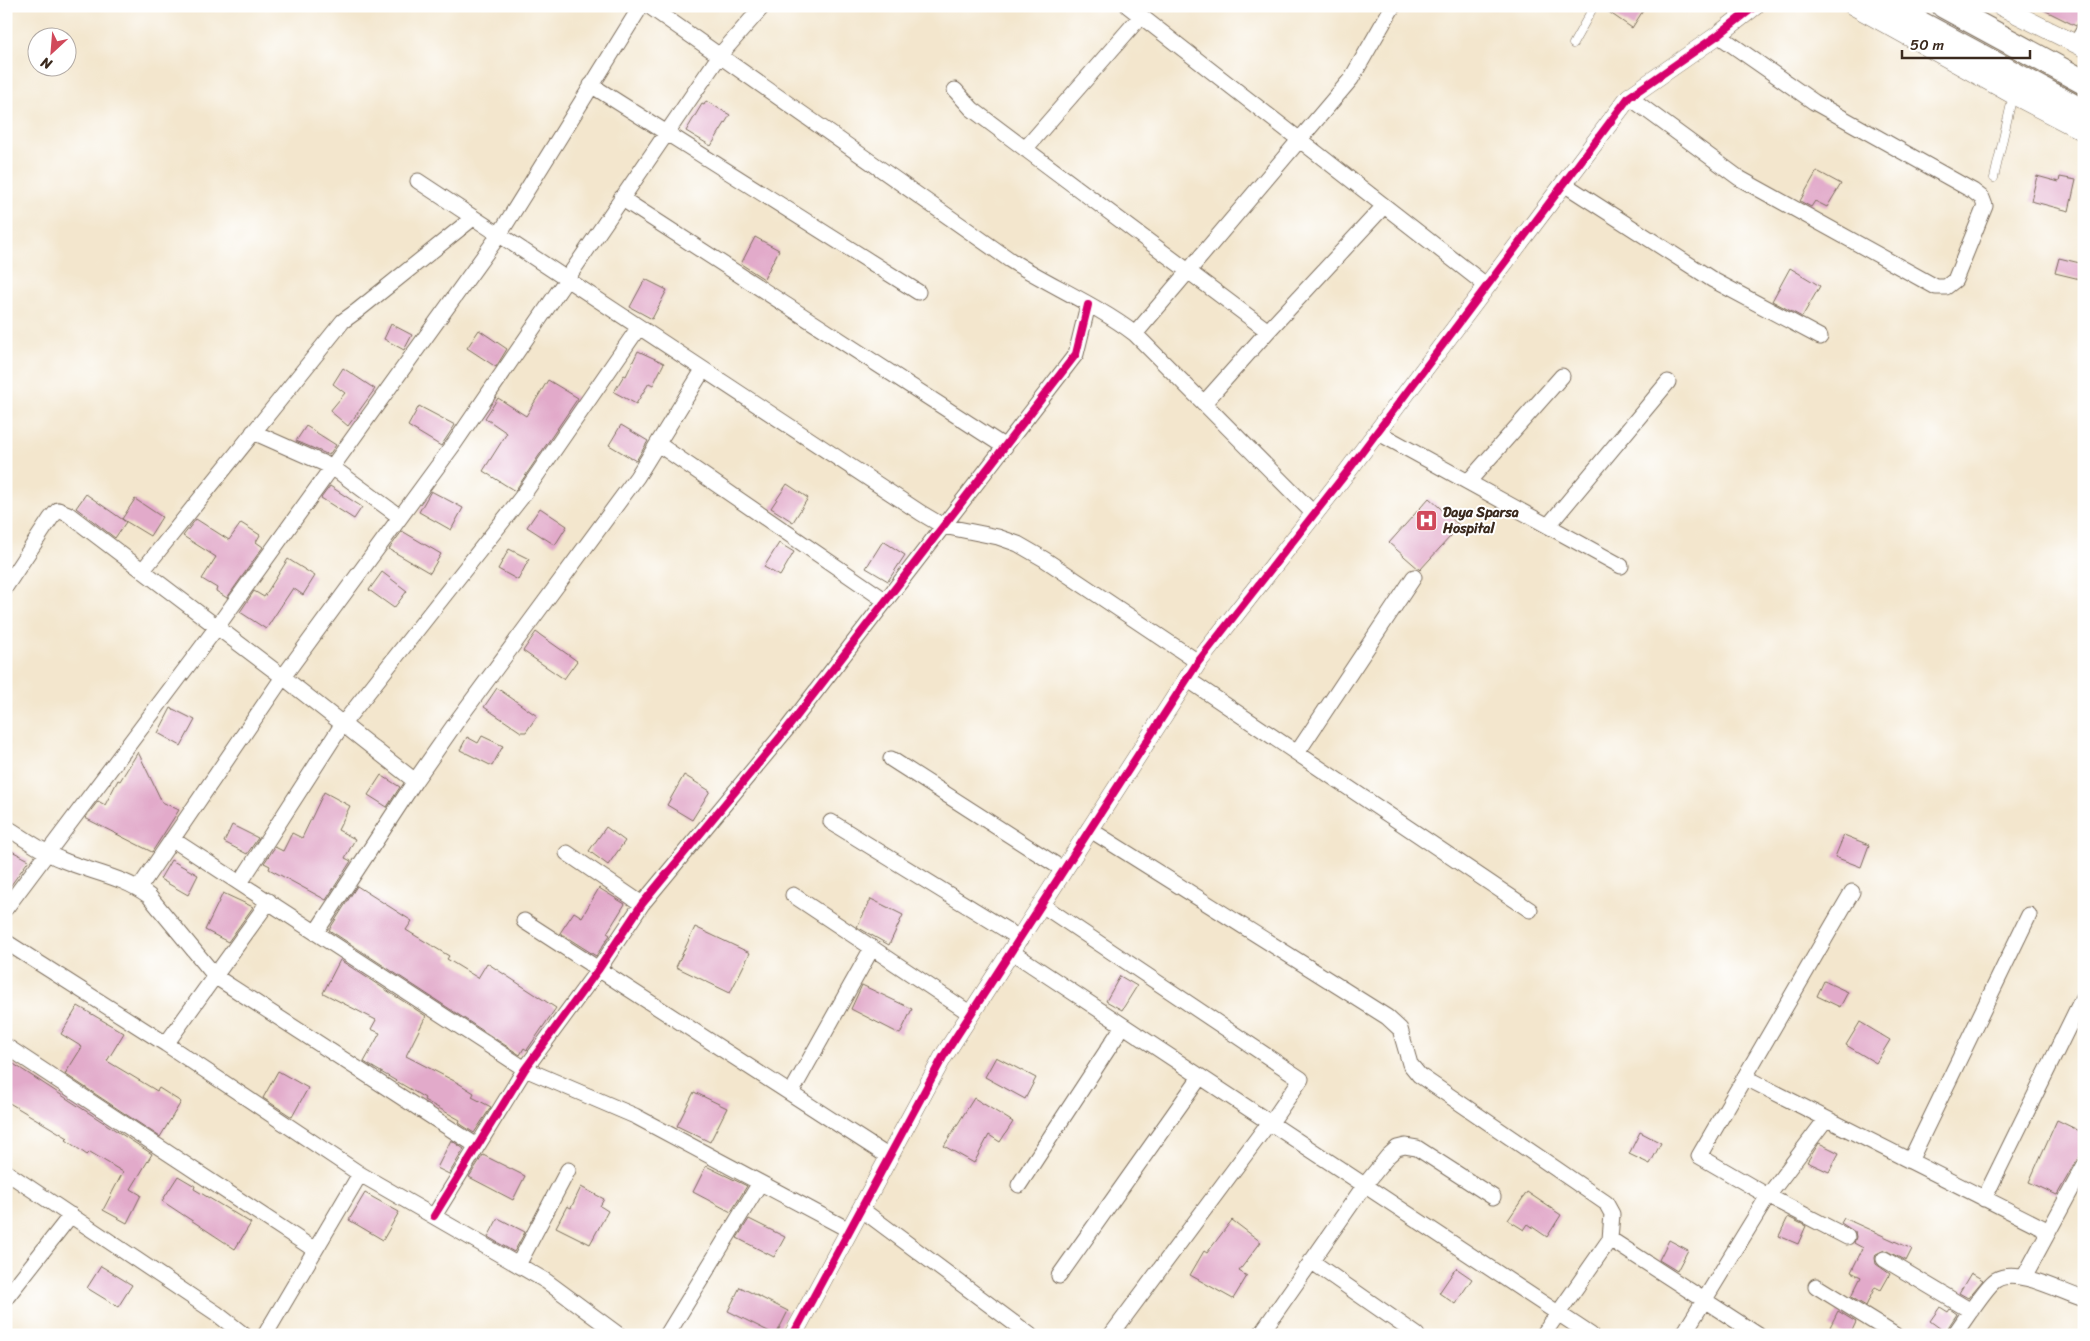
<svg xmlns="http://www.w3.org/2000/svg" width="2090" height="1341" font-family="Sriracha,sans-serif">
	<rect width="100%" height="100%" fill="#fff"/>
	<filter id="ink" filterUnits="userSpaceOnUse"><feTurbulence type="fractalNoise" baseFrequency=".02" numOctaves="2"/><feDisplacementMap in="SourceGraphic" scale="10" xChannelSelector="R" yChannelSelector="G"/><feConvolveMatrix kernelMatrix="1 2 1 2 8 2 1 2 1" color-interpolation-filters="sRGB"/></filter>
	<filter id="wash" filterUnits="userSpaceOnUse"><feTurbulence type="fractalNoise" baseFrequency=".0096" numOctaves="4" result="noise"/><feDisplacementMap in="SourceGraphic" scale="20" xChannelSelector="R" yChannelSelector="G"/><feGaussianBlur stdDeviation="1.12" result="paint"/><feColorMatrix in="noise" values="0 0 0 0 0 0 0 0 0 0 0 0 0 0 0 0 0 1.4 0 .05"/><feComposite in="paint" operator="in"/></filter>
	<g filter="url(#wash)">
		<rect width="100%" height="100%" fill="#f3e6cd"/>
		<g id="blocks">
			<path fill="#e2aaca" d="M1600 6H1646L1632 28Z
				M2036 6H2084V13L2076 26Z
				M706 101 730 115 711 146 686 131 702 104 704 105Z
				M1817 171 1841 184 1827 207 1815 201 1811 207 1800 201Z
				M2037 176 2059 182 2060 177 2076 180 2069 211 2031 201Z
				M755 237 779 250 764 279 741 264Z
				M2059 258 2084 264V280L2055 273Z
				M1790 268 1820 286 1802 317 1772 301Z
				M645 279 667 290 652 319 630 307Z
				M391 324 412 335 404 350 384 339Z
				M479 330 507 349 496 367 467 348Z
				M638 351 664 363 653 385 649 383 636 404 614 392 624 375 626 376Z
				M343 368 375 389 348 426 330 411 345 393 333 384Z
				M548 380 578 398 515 491 483 471 507 433 485 418 498 398 526 416Z
				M419 406 455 425 441 446 408 426Z
				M621 425 648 441 636 461 609 445Z
				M306 426 336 445 329 455 296 441Z
				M787 484 808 498 793 522 771 508Z
				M330 486 362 507 354 519 321 498Z
				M431 491 463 508 451 530 419 512Z
				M86 494 126 522 115 538 76 508Z
				M1429 498 1460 526 1420 570 1389 543Z
				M135 499 162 517 150 536 122 519Z
				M540 508 567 526 555 545 527 527Z
				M196 519 229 540 241 523 260 535 256 542 263 547 227 598 216 591 217 588 202 579 216 557 183 536Z
				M402 531 441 554 430 573 389 549Z
				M883 541 905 555 888 581 866 568Z
				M779 543 794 552 780 576 764 567Z
				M509 549 529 559 518 580 498 569Z
				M288 559 315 576 303 595 293 588 266 629 240 612 254 591 264 597Z
				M382 572 407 591 394 608 369 590Z
				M536 632 577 661 564 679 523 651Z
				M497 688 537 716 526 732H521L484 707Z
				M171 708 195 720 181 746 158 733Z
				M482 736 503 746 492 766 460 750 467 737 478 743Z
				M138 752 162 802 179 810 152 852 85 818 98 801 105 805 118 780 120 781Z
				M381 775 400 787 387 807 368 795Z
				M684 775 710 791 692 820 667 805Z
				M324 792 350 806 338 830 355 839 345 858 351 861 326 900 269 869 270 866 264 863 275 847 283 851 292 833 302 838Z
				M232 825 258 838 247 854 224 842Z
				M606 827 625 841 608 865 589 851Z
				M1844 835 1869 845 1861 867 1835 857Z
				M6 848 29 860 6 892Z
				M171 860 198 875 188 895 160 879Z
				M357 886 412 921 406 930 449 956 447 959 478 978 487 963 556 1008 527 1050 524 1048 520 1055 329 930Z
				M599 888 625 904 607 933 610 935 596 956 560 933 574 912 582 917Z
				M223 893 253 907 228 942 205 930Z
				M871 899 903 915 889 945 857 927Z
				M695 927 750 953 730 993 676 967Z
				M340 960 426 1016 406 1056 458 1083 474 1093 472 1097 491 1107 474 1133 459 1123 460 1120 424 1100 425 1098 364 1062 380 1033 371 1029 376 1020 323 993Z
				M1120 976 1137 986 1122 1010 1106 1001Z
				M1824 981 1848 992 1840 1007 1817 996Z
				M862 985 912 1009 900 1034 851 1009Z
				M78 1006 124 1033 107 1061 157 1091 159 1088 181 1102 160 1137 65 1074 82 1047 61 1034Z
				M1860 1022 1890 1040 1876 1063 1846 1045Z
				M996 1057 1036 1078 1025 1099 985 1077Z
				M6 1059 152 1154 131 1189 141 1195 127 1223 103 1210 123 1172 90 1152 87 1155 66 1140 68 1138 6 1101Z
				M278 1071 308 1088 292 1117 263 1098Z
				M694 1092 727 1108 710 1142 677 1126Z
				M974 1098 1013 1122 1000 1142 989 1135 974 1163 944 1146Z
				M2057 1120 2084 1133V1147L2057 1195 2029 1182Z
				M1640 1132 1661 1143 1650 1164 1629 1154Z
				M451 1140 464 1149 449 1174 437 1168Z
				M1819 1143 1839 1153 1829 1172 1807 1162Z
				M483 1155 525 1176 513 1200 469 1177Z
				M706 1166 747 1186 731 1212 693 1192Z
				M178 1176 195 1186 194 1189 251 1223 235 1249 162 1201Z
				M581 1187 604 1199 600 1206 608 1211 590 1244 556 1227 567 1206 571 1208Z
				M1527 1192 1561 1215 1547 1237 1528 1224 1524 1230 1508 1220Z
				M365 1193 399 1212 383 1240 349 1220Z
				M1788 1217 1806 1226 1798 1244 1779 1236Z
				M498 1218 525 1232 514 1252 488 1237Z
				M1844 1218 1912 1249 1906 1261 1885 1250 1876 1254 1875 1258 1876 1264 1890 1274 1881 1290 1875 1287 1866 1306 1851 1297 1861 1277 1851 1272 1863 1248 1854 1243 1856 1237 1855 1232 1841 1223Z
				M749 1219 785 1237 774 1257 737 1238Z
				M1232 1220 1261 1242 1239 1271 1247 1276 1233 1299 1190 1275 1204 1251 1207 1253Z
				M1669 1240 1688 1250 1677 1271 1659 1260Z
				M101 1266 132 1285 118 1307 87 1288Z
				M1456 1268 1472 1279 1455 1304 1439 1293Z
				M1971 1273 1983 1280 1968 1298 1959 1293Z
				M740 1287 788 1311 776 1335 728 1311Z
				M1940 1307 1948 1312 1950 1309 1957 1314 1945 1332 1930 1321Z
				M1838 1311 1856 1322 1850 1335H1844L1830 1327Z"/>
		</g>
	</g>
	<g filter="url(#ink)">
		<use href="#blocks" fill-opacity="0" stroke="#7b6c5b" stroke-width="1"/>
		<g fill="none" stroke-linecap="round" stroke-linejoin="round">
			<defs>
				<path id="service" d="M1573 44 1594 6
					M1994 178 2013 95"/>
				<path id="minor" d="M649 6 1010 260C1051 286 1097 305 1135 334L1314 514
					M1128 6 1487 286
					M2076 44 2084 30
					M591 85 918 292
					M955 90 972 109 1268 331
					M1629 97 1739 178 1936 287H1946L1955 280 1985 206 1982 198 1973 191 1814 102 1718 35
					M1025 149 1141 16
					M418 181 921 513 943 526 998 537 1018 544 1044 559 1198 662
					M1564 184 1713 280 1820 337
					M621 198 1005 447
					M1135 334 1351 79 1393 6
					M1204 403 1268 331 1384 206
					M253 432 332 467 400 517
					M1377 432 1621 566
					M658 444 886 601
					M1468 482 1562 376
					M1548 526 1668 382
					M143 570 343 321 357 311 473 218
					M6 586 51 518 58 510 68 514 283 677 415 781
					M1187 679 1530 910
					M1297 753 1414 577
					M891 759 1064 870
					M831 822 1021 939
					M6 827C24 838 41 851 60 859 89 872 123 876 149 896L216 977 477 1146
					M1089 829 1387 1017 1400 1029 1410 1064 1419 1075 1606 1203 1612 1214 1610 1239 1543 1335
					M172 839 525 1069 635 1116 849 1230
					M567 853 642 904
					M240 883 342 725 521 498 639 327
					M139 888 283 677 454 444 720 55 763 6
					M793 895 971 1014
					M1042 905 1301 1079 1270 1124H1268L1111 1335
					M6 908 217 627 499 235 641 6
					M524 921 889 1157
					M316 932 415 781 457 721 637 477 703 370
					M6 942 166 1044 360 1174 546 1281 619 1335
					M1012 952 1591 1335
					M166 1044 269 901
					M6 1046 315 1250
					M1746 1078 2049 1231
					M791 1093 872 948
					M1826 1119 1768 1196 1847 1237
					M1910 1161 2029 915
					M6 1172 216 1313 244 1335
					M1019 1185 1123 1026
					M1984 1199 2084 995
					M861 1209 1030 1335
					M434 1216 525 1069 598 970 642 904 786 730 1076 354 1088 305
					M1610 1239 1758 1335
					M1884 1259 1971 1311
					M1311 1261 1417 1335
					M518 1265 568 1170
					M1059 1276 1200 1077
					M2024 1277 2084 1166
					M1816 1286 1895 1335
					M6 1298 71 1215
					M265 1335 360 1174
					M667 1335 760 1183
					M1260 1335 1364 1186 1388 1156 1397 1148 1405 1146 1417 1148 1493 1197
					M1683 1335 1768 1196 1699 1156 1852 892
					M1954 1335C1962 1324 1987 1285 1996 1280 2017 1267 2061 1292 2084 1299"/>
				<path id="tertiary" d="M1853 6 2013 95 2084 132
					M2000 6 2084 48
					M793 1335 943 1057 1198 662 1347 472 1629 97 1718 35 1755 6"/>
				<path id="trunk" d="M1888 6 2084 112
					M1944 6 2084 82"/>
			</defs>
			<use href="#service" stroke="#7b6c5b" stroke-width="9"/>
			<use href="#minor" stroke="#7b6c5b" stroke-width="17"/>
			<use href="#tertiary" stroke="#7b6c5b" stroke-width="19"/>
			<use href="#trunk" stroke="#7b6c5b" stroke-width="26"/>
			<use href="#service" stroke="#fff" stroke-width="8"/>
			<use href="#minor" stroke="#fff" stroke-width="15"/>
			<use href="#tertiary" stroke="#fff" stroke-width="18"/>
			<use href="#trunk" stroke="#fff" stroke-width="24"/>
			<defs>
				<path id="cycleway" d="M434 1216 525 1069 598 970 642 904 786 730 1076 354 1088 305
					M793 1335 943 1057 1198 662 1347 472 1629 97 1718 35 1755 6"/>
			</defs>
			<use href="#cycleway" stroke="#fff" stroke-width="11"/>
			<use href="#cycleway" stroke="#d6006c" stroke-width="8"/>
		</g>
	</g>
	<defs>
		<symbol id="hospital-square" viewBox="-11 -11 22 22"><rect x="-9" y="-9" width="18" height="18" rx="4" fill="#d1495b" stroke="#fff"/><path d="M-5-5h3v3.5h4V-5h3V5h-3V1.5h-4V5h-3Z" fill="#fff"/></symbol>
	</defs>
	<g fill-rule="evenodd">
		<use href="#hospital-square" x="1414" y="508" width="25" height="25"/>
	</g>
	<g text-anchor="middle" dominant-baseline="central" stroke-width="4" stroke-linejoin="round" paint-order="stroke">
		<g font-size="14" font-weight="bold" fill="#3b2a1e" stroke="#fff" text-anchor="start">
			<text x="1443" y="512">Daya Sparsa<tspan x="1443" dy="16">Hospital</tspan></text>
		</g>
	</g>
	<rect width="2090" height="1341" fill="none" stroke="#fff" stroke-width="25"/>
	<g transform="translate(52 52) rotate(206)"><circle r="24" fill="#ffffff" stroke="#b1aaa5"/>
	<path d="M0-4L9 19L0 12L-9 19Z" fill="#d1495b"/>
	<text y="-8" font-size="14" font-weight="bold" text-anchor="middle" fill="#3b2a1e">N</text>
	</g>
	<path d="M1902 50v8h128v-8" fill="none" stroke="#3b2a1e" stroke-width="2.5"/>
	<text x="1910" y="50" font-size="15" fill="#3b2a1e" stroke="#ffffff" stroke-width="4" paint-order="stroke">50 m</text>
</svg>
